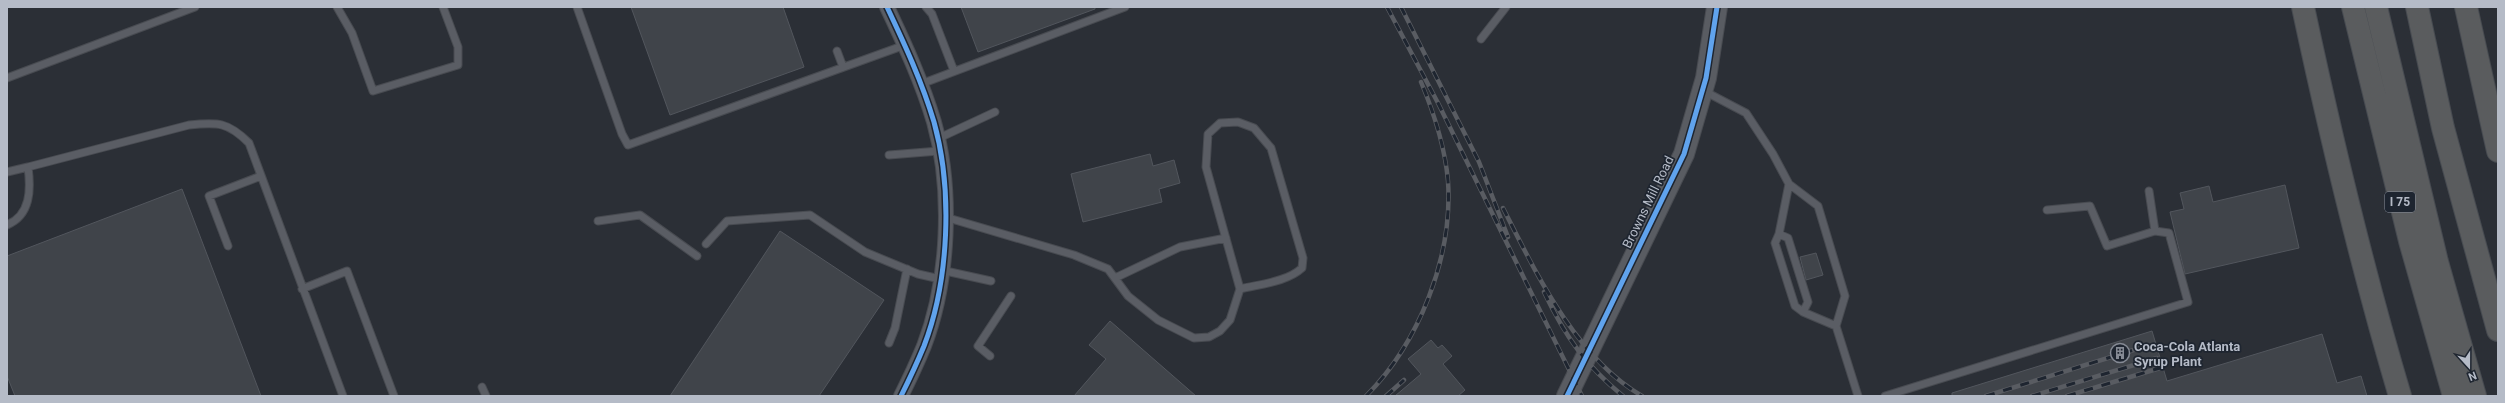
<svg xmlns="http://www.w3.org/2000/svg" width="2505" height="403" font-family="Roboto,sans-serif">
	<rect width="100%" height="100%" fill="#2b2f36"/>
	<path fill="#40444a" stroke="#52565d" d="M631 7H783L804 67 670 115Z
		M961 7H1095V9L978 52Z
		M1150 154 1153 166 1174 160 1180 183 1159 189 1162 202 1083 222 1071 174Z
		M2285 185 2299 248 2185 274 2170 212 2184 209 2180 193 2209 186 2213 202Z
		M182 189 261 396H15L7 376V256Z
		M780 231 884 300 819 396H670Z
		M1816 253 1823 275 1806 280 1800 257Z
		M1110 321 1196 396H1074L1106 359 1089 345Z
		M2152 331 2167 381 2322 334 2337 383 2361 376 2367 396H1952V393Z
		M1431 340 1438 348 1442 345 1452 356 1443 364 1465 390 1458 396H1395L1421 374 1408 359Z"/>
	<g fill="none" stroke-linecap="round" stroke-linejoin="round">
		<defs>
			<path id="lane" d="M337 7 352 33 373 91 458 65V47L443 7
				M577 7 622 134 628 145 905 45
				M926 7 932 14 954 71
				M1481 39 1506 7
				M837 51 843 67
				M7 78 195 7
				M921 84 1125 7
				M1704 91 1746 113 1773 154 1789 184 1818 206 1845 296 1836 326 1803 312 1808 302 1788 238 1779 234
				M937 139 995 112
				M889 155 939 151
				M7 172 28 167
				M1789 184 1779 234 1775 243 1795 306 1803 312
				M2047 210 2090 206 2107 246 2155 231 2149 191
				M945 217 1074 255 1108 269 1128 296 1158 320 1194 338 1209 337 1220 331 1230 320 1240 289C1260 284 1287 282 1302 268L1303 258 1271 148 1254 128 1238 122 1220 123 1208 134 1206 167 1240 289
				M598 221 640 215 697 256
				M7 225C31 215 31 189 28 167L189 125C218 122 228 122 249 143L343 396
				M706 244 727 221 810 215 865 252 918 274 940 279
				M228 246 209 196 261 176
				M941 270 991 281
				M1115 278 1180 247 1226 238
				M302 289 347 271 394 396
				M1836 326 1858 396
				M889 343 895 328 907 269
				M990 356 978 346 1011 296
				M482 387 486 396
				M1885 396 2188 302 2169 233 2155 231"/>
			<path id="street" d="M887 7C905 45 922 82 934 122 953 190 949 281 924 346 917 363 909 380 901 396"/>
			<path id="secondary" d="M1567 396 1684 154 1706 78 1717 7"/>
			<path id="highway" d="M2303 7C2331 138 2362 268 2400 396
				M2353 7 2410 241 2454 396
				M2376 7 2437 262 2475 396
				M2417 7 2443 128 2498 330
				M2466 7 2498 151"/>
		</defs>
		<use href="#lane" stroke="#484b51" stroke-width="9"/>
		<use href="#street" stroke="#484b51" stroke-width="16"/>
		<use href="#secondary" stroke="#484b51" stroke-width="22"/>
		<use href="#highway" stroke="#474b51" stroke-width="24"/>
		<use href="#lane" stroke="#5a5d64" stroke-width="7"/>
		<use href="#street" stroke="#5a5d64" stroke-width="14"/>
		<use href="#secondary" stroke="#595c62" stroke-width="20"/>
		<use href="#highway" stroke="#5a5c5e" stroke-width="22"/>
		<defs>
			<path id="rail" d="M1387 7 1438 103 1582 396
				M1401 7 1479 162 1508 237
				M1503 208C1536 273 1576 358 1642 396
				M1544 292C1565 336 1585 365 1623 396
				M1366 396C1419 343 1453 257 1448 181 1445 147 1434 113 1421 82
				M1386 396 1404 380
				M1986 396 2140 348
				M2032 396 2157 358
				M2067 396 2160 368"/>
		</defs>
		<use href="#rail" stroke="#595c62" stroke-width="4.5"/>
		<use href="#rail" stroke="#1e2530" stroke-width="3" stroke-dasharray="9" stroke-linecap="butt"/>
		<defs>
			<path id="cycleway" d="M887 7C905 45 922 82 934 122 953 190 949 281 924 346 917 363 909 380 901 396
				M1567 396 1684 154 1706 78 1717 7"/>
		</defs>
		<use href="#cycleway" stroke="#1e2530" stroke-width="8"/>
		<use href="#cycleway" stroke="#60a3ed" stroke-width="5"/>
	</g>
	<defs>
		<symbol id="building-ring" viewBox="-11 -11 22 22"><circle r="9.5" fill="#1e2530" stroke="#858a94" stroke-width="1.5"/><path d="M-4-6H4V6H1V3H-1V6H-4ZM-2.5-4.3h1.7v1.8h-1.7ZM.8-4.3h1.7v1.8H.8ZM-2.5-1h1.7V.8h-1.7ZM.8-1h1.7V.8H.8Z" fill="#858a94"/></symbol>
	</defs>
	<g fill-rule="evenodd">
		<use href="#building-ring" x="2109" y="342" width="22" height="22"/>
	</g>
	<g text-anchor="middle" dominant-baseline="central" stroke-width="3.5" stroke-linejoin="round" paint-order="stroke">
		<rect fill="#1e2530" stroke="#888e9a" stroke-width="1" x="2385" y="192" width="30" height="20" rx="3"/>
		<g font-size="12" font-weight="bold" fill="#b5bbc7">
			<text x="2400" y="202">I 75</text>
		</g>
		<g font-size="13" fill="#b5bbc7" stroke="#1e2530">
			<text transform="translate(1648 202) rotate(-64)">Browns Mill Road</text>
		</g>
		<g font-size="13" font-weight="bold" fill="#b5bbc7" stroke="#1e2530" text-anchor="start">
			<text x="2134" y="346">Coca-Cola Atlanta<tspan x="2134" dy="15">Syrup Plant</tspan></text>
		</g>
	</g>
	<rect width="2505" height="403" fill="none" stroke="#b5bbc7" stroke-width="16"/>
	<g transform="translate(2469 367) rotate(159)" stroke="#1e2530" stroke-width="3" paint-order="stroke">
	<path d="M0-3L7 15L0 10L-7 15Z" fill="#b5bbc7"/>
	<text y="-6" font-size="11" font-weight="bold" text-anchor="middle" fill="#b5bbc7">N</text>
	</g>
</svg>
